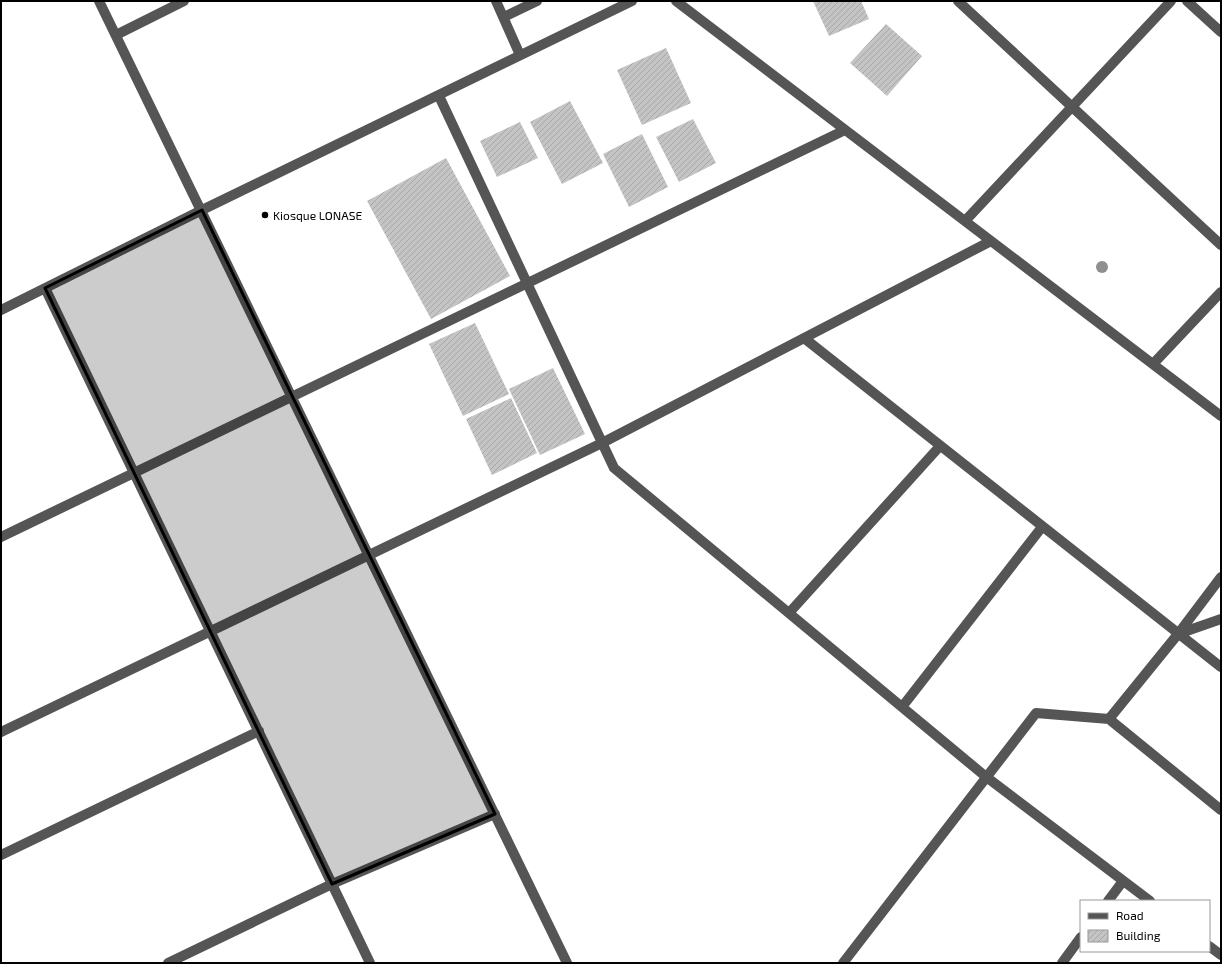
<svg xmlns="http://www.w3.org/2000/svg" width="1222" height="964" font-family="'Exo 2',sans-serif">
	<defs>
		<pattern id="building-hatch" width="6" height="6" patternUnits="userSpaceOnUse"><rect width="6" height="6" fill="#c4c4c4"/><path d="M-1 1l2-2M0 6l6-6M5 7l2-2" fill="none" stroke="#a7a7a7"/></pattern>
	</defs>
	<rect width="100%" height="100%" fill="#fff"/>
	<path fill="url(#building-hatch)" d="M813 1H861L869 19 829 36Z
		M886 24 922 56 887 96 850 63Z
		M666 48 691 103 642 125 617 70Z
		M570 101 603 163 562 184 530 122Z
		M693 119 716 163 679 182 656 137Z
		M520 122 538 158 497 177 480 141Z
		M642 134 668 187 629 207 603 154Z
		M446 158 510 276 431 319 367 201Z
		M475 323 509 394 463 416 429 344Z
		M553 368 585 434 540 455 509 389Z
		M511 398 537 453 492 475 466 419Z"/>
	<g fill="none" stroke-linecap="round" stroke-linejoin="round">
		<path stroke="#555" stroke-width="10" d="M99 1 567 963
			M496 1 520 55
			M676 1 1221 416
			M958 1 1221 245
			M1187 1 1221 32
			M504 17 537 1
			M116 35 184 1
			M439 96 614 468 985 776 1150 901
			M965 221 1171 1
			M45 288 370 963
			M1 310 202 210 632 1
			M804 338 1221 667
			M1153 364 1221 292
			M1 537 845 130
			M789 613 940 446
			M1178 634 1221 619
			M902 707 1042 527
			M1109 719 1178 634 1221 577
			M1 732 602 443 991 241
			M1 855 259 731
			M1108 901 1123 881
			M1209 946 1221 955
			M168 963 332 884 495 814
			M843 963 1036 713 1109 719 1221 810
			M1062 963 1081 937"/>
	</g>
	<circle fill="#8f8f8f" cx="1102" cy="267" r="6"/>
	<path fill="#000" fill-opacity="0.2" stroke="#000" stroke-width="3" stroke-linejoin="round" d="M202 210 495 814 332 884 45 288Z"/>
	<circle fill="#000" stroke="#fff" stroke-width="1.5" cx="265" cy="215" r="4"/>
	<g text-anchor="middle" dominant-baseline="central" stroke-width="3" stroke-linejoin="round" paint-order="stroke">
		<g font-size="12" fill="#000" stroke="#fff" text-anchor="start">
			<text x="273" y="215">Kiosque LONASE</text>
		</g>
	</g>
	<rect width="1222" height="964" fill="none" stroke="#000000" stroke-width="4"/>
	<rect x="1080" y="900" width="130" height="52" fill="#ffffff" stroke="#999999"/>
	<rect x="1088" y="913" width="20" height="6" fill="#555555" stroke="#999999"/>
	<text x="1116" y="920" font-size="12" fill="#000000">Road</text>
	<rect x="1088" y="930" width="20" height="12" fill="url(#building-hatch)" stroke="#999999"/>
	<text x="1116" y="940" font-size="12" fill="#000000">Building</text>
</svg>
